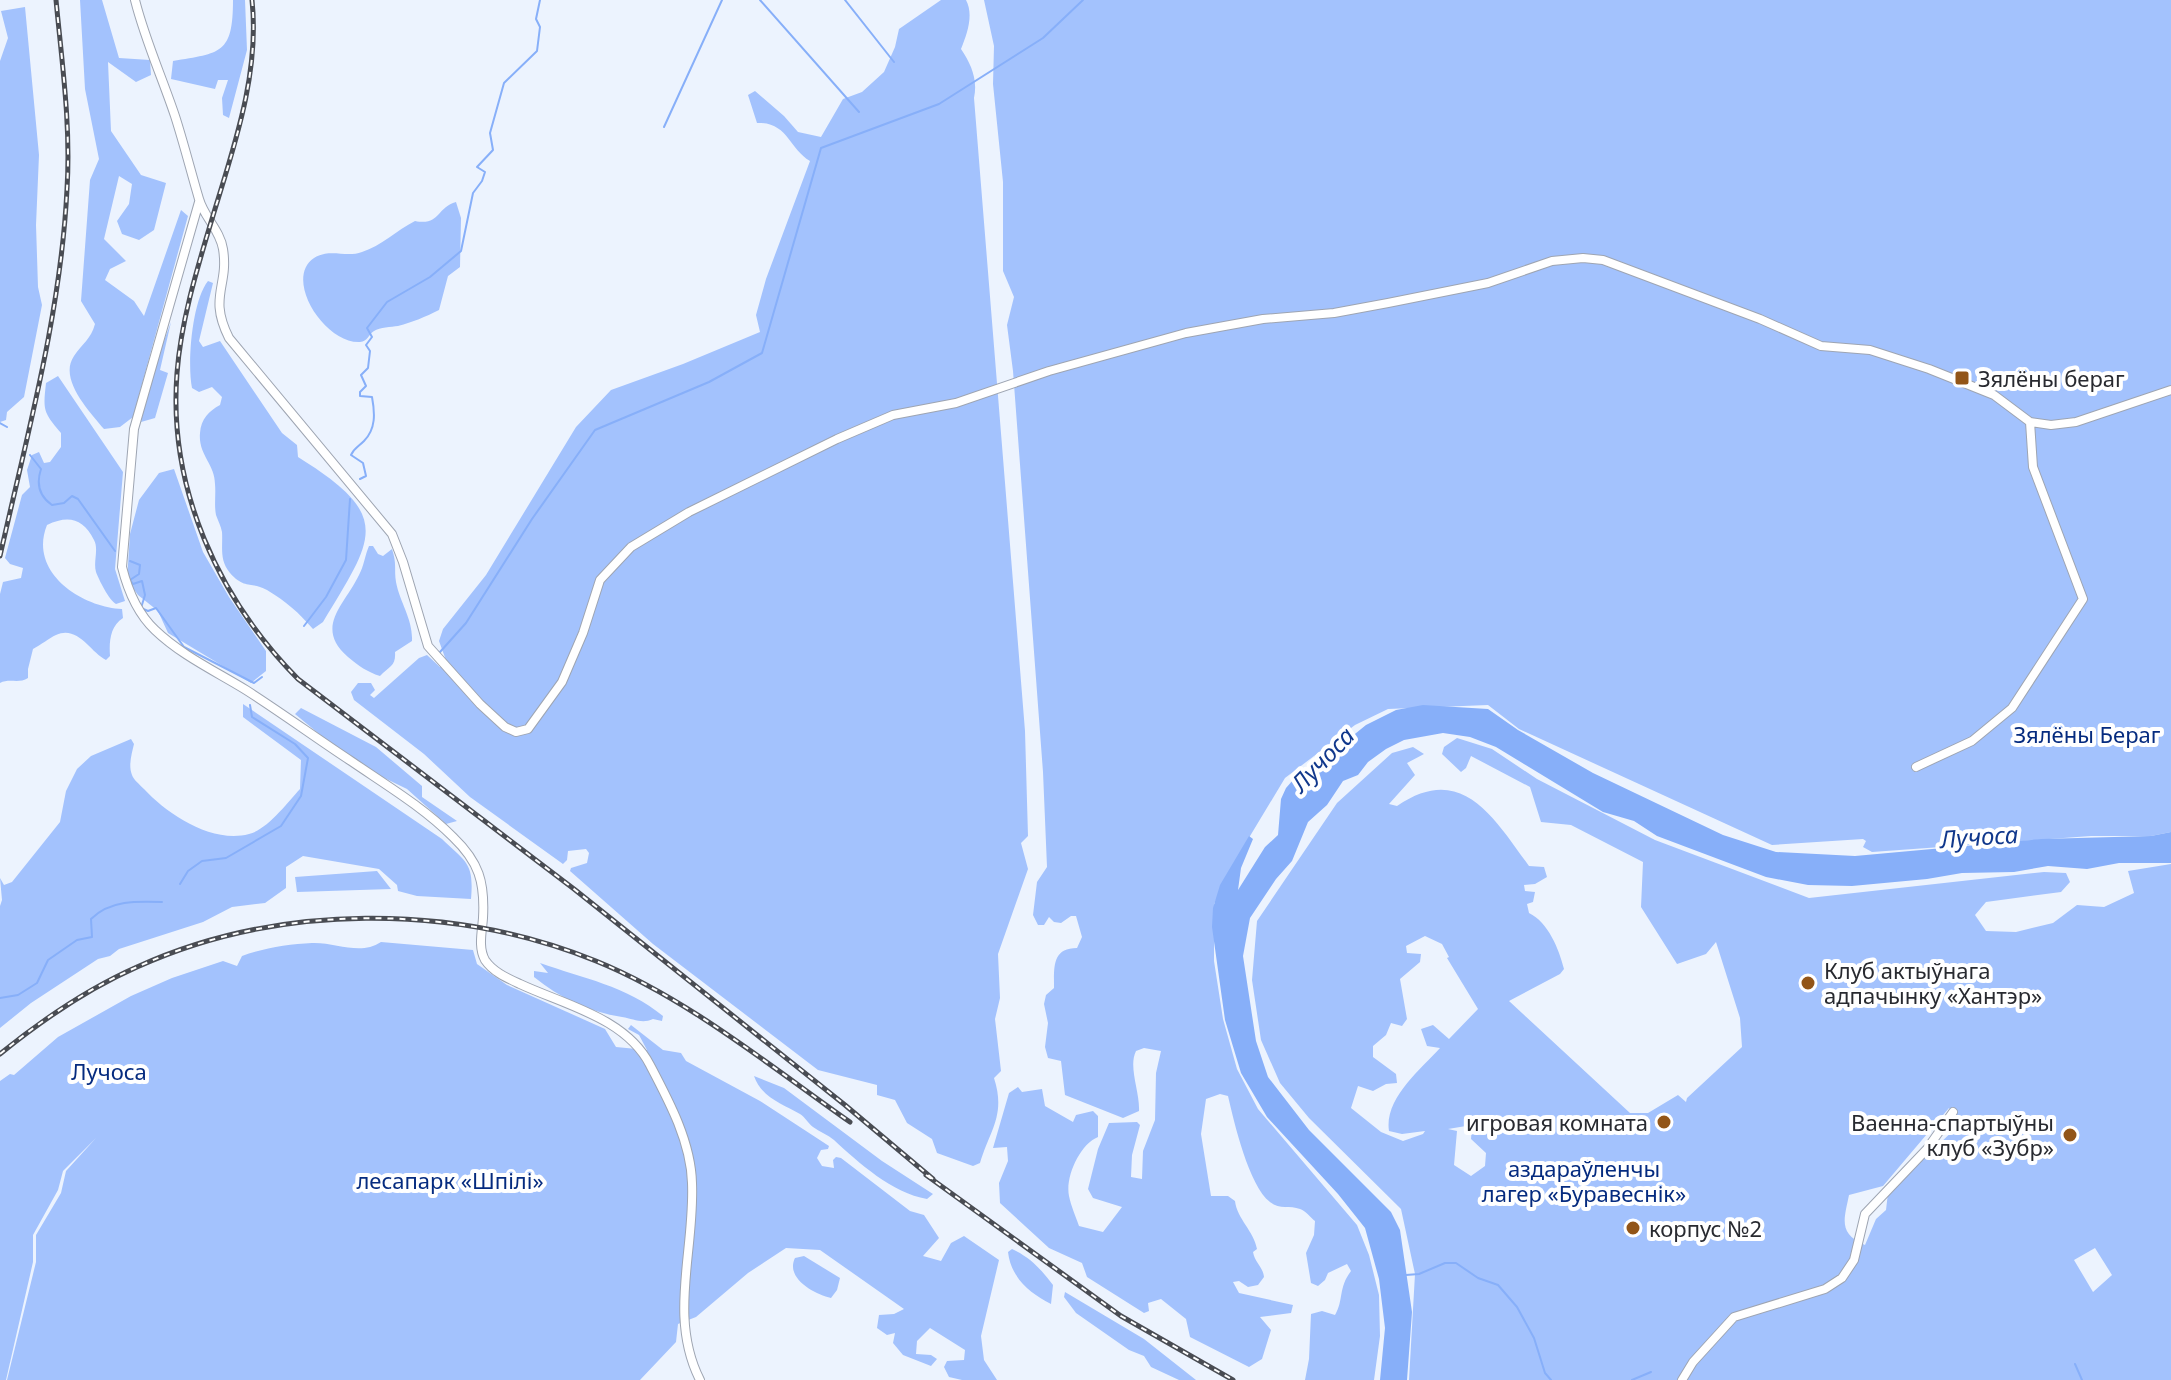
<svg xmlns="http://www.w3.org/2000/svg" width="2171" height="1380" font-family="'Noto Sans',sans-serif">
	<rect width="100%" height="100%" fill="#ecf3fe"/>
	<path fill="#a3c2fd" fill-rule="evenodd" d="M80 0H102L119 58 150 60 151 75 136 82 108 62 111 131 141 175 166 183 154 230 139 240 122 234 117 221 129 204 132 184 119 176 104 239 126 261 110 269 105 280 134 301 144 316 181 210 188 216 133 417 120 427 104 429C90 412 58 379 74 356 82 344 91 339 95 324L81 301 90 180 99 159 85 89Z
		M233 0H245L247 50 229 118 223 115 222 98 228 80H218L215 89 171 79 173 61C221 53 233 54 233 0Z
		M941 0H966C974 15 967 34 961 49 971 64 978 79 974 98L1025 731 1028 836 1021 843 1028 869 998 954 1000 998 995 1019 1001 1071 994 1078C1006 1115 990 1130 980 1163L973 1166 937 1153 932 1139 907 1123 895 1100 877 1095V1085L818 1070 653 944 570 871 571 868 587 863 589 853 586 849 568 851 567 860 563 864 470 797 424 754 354 700 351 692 358 683H371L375 690 370 695 374 698 419 658 427 655 440 667 447 663 439 641 443 629 486 575 576 427 611 390 683 364 760 332 756 315 766 279 810 161C789 149 788 122 757 123L748 95 755 91 784 116 798 132 821 137 843 99 862 92 884 72 895 47 899 29Z
		M984 0H2171V832L2151 836H2091L1872 852 1863 847 1866 841 1863 839 1772 845 1519 729 1488 705 1388 709 1355 725 1285 778 1244 846 1214 904V961L1223 1019 1237 1069 1258 1109 1357 1225 1369 1255 1379 1295 1380 1336 1374 1380H1305L1309 1359 1311 1314 1322 1311 1335 1315C1344 1300 1338 1288 1351 1271L1347 1264 1328 1273 1325 1280 1318 1286 1311 1283 1306 1253 1314 1235 1315 1221C1311 1218 1305 1210 1300 1209 1290 1205 1280 1210 1270 1202 1249 1186 1234 1122 1228 1096L1220 1094 1206 1099 1201 1134 1211 1196H1228L1235 1201C1237 1219 1254 1231 1257 1249L1253 1252C1255 1263 1263 1267 1264 1277L1258 1285 1248 1287 1239 1281 1233 1282 1239 1293 1293 1305 1291 1313 1260 1317 1271 1330 1262 1359 1249 1367 1190 1337 1186 1319 1161 1299 1148 1303 1149 1311 1144 1313 1087 1277 1082 1263 1049 1248 1000 1203 999 1183 1008 1161 1007 1147 993 1148 1009 1093 1018 1087 1022 1092 1042 1089 1045 1106 1073 1122 1076 1115 1093 1111 1098 1116V1137C1080 1144 1065 1177 1069 1196 1071 1206 1076 1217 1079 1226L1103 1232 1122 1207 1093 1198 1088 1189 1098 1149 1109 1123 1137 1122 1140 1125 1132 1155 1131 1177 1142 1179 1143 1151 1155 1120 1156 1073 1161 1051 1144 1048 1136 1051C1128 1067 1140 1092 1139 1111L1123 1118 1065 1095 1061 1061 1048 1058 1045 1047 1048 1023 1044 1004 1046 995 1054 988C1054 967 1052 948 1077 948L1082 937 1076 916H1071L1061 923 1054 922 1049 917 1044 925H1038L1033 915 1037 882 1047 867 1043 772 1013 371 1007 325 1014 297 1003 271V182L993 84 994 46Z
		M25 7 39 155 36 225 38 287 42 305 24 397 7 412 6 420 0 422V61L8 38 1 11Z
		M456 202 461 218 460 267 448 276 439 310C425 317 413 322 398 326 391 327 380 327 374 331 368 335 368 341 360 342 325 344 283 279 314 258 330 248 346 258 362 252 381 246 397 230 415 221 440 226 436 208 456 202Z
		M208 281 213 283 199 341 203 347 220 341 282 433 297 445 298 457C393 516 375 536 323 622L313 629C298 612 287 602 267 590 251 581 245 590 230 573 219 560 223 547 222 532 221 526 218 521 216 515 214 505 216 495 215 484 215 464 198 455 200 433 201 419 209 411 220 405L222 397 212 387 199 392 192 388C187 363 192 301 208 281Z
		M171 322 160 370 168 373 155 418 141 422 151 376Z
		M58 376 123 472 115 569 125 601 116 604C109 600 99 580 96 572 93 562 99 549 94 540 83 518 68 515 47 525 28 572 81 607 122 609L123 618C110 626 109 642 110 656L106 660C90 652 78 625 56 635 49 638 41 645 33 649L28 669V678C19 684 9 678 0 683V594L3 582 21 578 23 568 10 564 5 558 22 495 30 487 27 470 32 455 39 452 44 463 50 462 61 447V433C43 412 43 410 46 383Z
		M174 469 203 552 229 597 266 651V671L251 683 168 633 158 611 138 595 127 580 130 534 139 500 159 473Z
		M369 546H373L378 554 383 556 392 549C397 564 394 569 396 582 400 603 413 619 412 641L395 652C396 666 390 666 380 676 367 672 359 666 348 657 314 627 344 606 359 575 364 566 365 555 369 546Z
		M243 704 442 839C467 863 474 863 471 899L417 896 398 891 397 885 379 869 303 856 286 867V888L265 903 232 907 203 922 119 949 110 956 98 959 31 1003 0 1028V906L2 900 0 878 4 885 12 882 60 822 66 791 77 769 91 756 131 739 134 744C132 753 128 765 132 775 133 779 140 785 144 789 167 814 212 844 249 834 267 830 288 802 300 789L301 760 243 717Z
		M301 708 376 747 422 786V797L457 821 446 824 407 789 370 771 324 738 295 714Z
		M1457 738 1492 749 1537 779 1655 840 1809 898 2044 872 2066 873 2070 882 2061 892 1986 902 1975 915 1986 931 2016 932 2053 923 2077 905 2104 907 2134 893 2128 871 2171 864V1380H1409L1415 1274 1401 1209 1309 1118 1280 1083 1261 1040 1252 980 1257 921 1337 803 1392 753 1413 747 1424 754 1407 763 1415 775 1389 804 1397 806C1462 761 1494 818 1529 866L1544 867 1547 877 1535 884 1524 885 1525 891 1535 892 1533 902 1527 904 1529 913C1548 922 1559 949 1564 969L1560 974 1509 1001 1630 1113H1648L1678 1095 1686 1102 1687 1098 1742 1047 1740 1018 1716 942 1706 954 1677 964 1641 907 1643 862 1571 825 1541 822 1530 787 1471 756 1466 768 1461 772 1442 754 1444 747ZM1425 936 1442 944 1449 957 1447 958 1478 1009 1449 1039 1433 1025 1421 1029 1427 1046 1440 1048C1420 1070 1384 1099 1389 1131L1402 1134 1425 1131 1423 1134 1403 1141 1381 1132 1351 1108 1358 1086 1373 1091 1386 1084 1397 1083 1396 1074 1373 1057V1046L1386 1035 1391 1023 1402 1026 1407 1019 1400 979 1420 962 1421 954 1407 953 1406 946ZM1949 1108 1960 1124 1888 1193 1886 1210 1876 1219 1865 1245C1838 1233 1844 1220 1849 1195L1883 1186ZM1472 1125 1471 1139 1486 1153 1485 1166 1471 1176 1454 1165 1457 1131 1448 1129ZM2095 1248 2112 1275 2093 1292 2074 1260Z
		M377 871 391 889 297 892 295 877Z
		M381 942 473 950 477 964 507 985 605 1029 616 1047 647 1050 639 1035 628 1029 631 1025 663 1050 681 1053 686 1061 760 1101 829 1146 828 1149 821 1150 817 1158 822 1166 834 1168 833 1160 836 1157 841 1158 910 1211 924 1215 939 1238 923 1256 941 1261 951 1243 964 1236 999 1260 981 1336 984 1360 997 1380H962L949 1377 944 1367 947 1361 964 1360 965 1350 930 1328 917 1341 916 1354 931 1355 937 1359 931 1366 903 1355 893 1343 895 1333 887 1335 877 1328 879 1315 894 1314 904 1309 820 1250 786 1248 748 1273 696 1317 678 1324 676 1342 640 1380H7L36 1262V1235L61 1193 66 1171 96 1138 63 1171 58 1190 33 1235V1262L6 1380H0V1081L10 1074 14 1075 58 1037 131 996 172 978 223 961 237 966 242 956C264 948 289 944 312 943 336 942 360 956 381 942Z
		M540 963C582 978 627 986 663 1016L662 1021 653 1019C642 1024 634 1019 622 1017 589 1012 560 998 534 977V971L548 973Z
		M754 1076 784 1088 882 1161 933 1194 927 1199C892 1193 859 1163 834 1140 828 1135 820 1132 813 1127 808 1123 805 1117 800 1114 782 1104 761 1097 754 1076Z
		M1012 1249C1030 1257 1041 1269 1053 1285L1051 1304C1030 1293 1011 1278 1008 1252Z
		M804 1256 840 1278 837 1290 831 1298C814 1294 785 1278 795 1258Z
		M1065 1292 1144 1339 1196 1380H1179L1151 1367 1144 1356 1129 1350 1076 1313 1064 1297Z"/>
	<path fill="#87aff9" d="M1423 705 1488 709 1518 730 1593 773 1723 835 1776 852 1855 856 2041 839 2151 836 2171 832V863H2119L2087 869 2048 866 2014 872 1962 873 1927 879 1852 886 1808 885 1766 877 1657 836 1634 821 1603 812 1496 747 1470 737 1443 733 1404 740 1386 749 1368 762 1358 775 1343 781 1327 805 1308 822 1292 861 1276 879 1250 918 1243 956 1256 1041 1268 1077 1309 1130 1391 1212 1400 1230 1412 1312 1407 1380H1380L1385 1328 1379 1279 1365 1228 1338 1194 1267 1117 1241 1073 1225 1020 1212 927 1213 908 1220 885 1249 836 1253 839 1241 868 1238 890 1265 847 1278 835 1281 799 1286 788 1293 780 1308 772 1366 725 1396 710Z"/>
	<g fill="none" stroke-linecap="round" stroke-linejoin="round">
		<path stroke="#87aff9" stroke-width="2" d="M760 0 859 112
			M845 0 894 62
			M664 127 722 0
			M0 423 7 427
			M30 455 41 469C36 484 39 496 52 505L64 503 72 496 78 499 115 551
			M360 479 366 476 363 463 351 455C354 448 358 447 364 441 376 429 375 413 372 397L360 396V392L366 386 361 375 368 368 370 351 366 345 372 337 367 328 387 302 430 277 461 251 473 193 482 181 485 172 477 167 493 150 490 133 504 83 537 51 540 27 536 19 540 0
			M130 561 140 565 139 574 130 580 133 584 142 581 145 595 141 608 148 611 156 608 184 647 254 683 262 677
			M304 626 326 597 346 560 350 499
			M440 652 466 623 532 519 595 430 709 382 762 353 821 148 939 104 1043 38 1083 0
			M180 884 188 871 202 861 226 858 281 826 301 796 308 758 295 744 252 717 250 705
			M0 998 18 995 37 983 48 960 77 940 92 937 91 919C110 900 137 901 162 902
			M1406 1275 1419 1274 1445 1263H1456L1478 1278 1498 1285 1517 1307 1534 1338 1545 1373 1551 1380
			M2075 1364 2082 1380
			M1632 1380 1651 1372"/>
		<defs>
			<path id="minor" d="M135 0C145 40 162 77 175 116 184 144 191 172 199 199 204 217 220 230 223 249 229 287 208 296 229 338L392 534 403 562 428 646 480 704 505 727 516 732 528 729 562 682 583 633 600 580 631 547 689 512 837 439 893 415 956 403 1049 371 1186 333 1263 319 1334 313 1388 303 1488 283 1552 261 1583 258 1603 260 1760 319 1821 346 1870 350 1929 369 1994 395 2030 422 2051 425 2076 422 2171 390
				M199 202 134 429 122 567C128 591 137 613 155 630 181 655 215 671 246 690 282 713 316 738 351 761 386 785 423 807 453 837 479 862 485 882 483 918 482 932 478 947 485 960 493 972 507 978 520 984 565 1005 626 1018 650 1065 669 1101 691 1142 692 1183 695 1250 668 1317 700 1380
				M1916 767 1972 741 2012 708 2083 599 2033 467 2030 422
				M1682 1380 1693 1362 1734 1317 1825 1289 1842 1278 1854 1260 1865 1214 1927 1149 1953 1112"/>
		</defs>
		<use href="#minor" stroke="#9ea5b2" stroke-width="10"/>
		<use href="#minor" stroke="#fff" stroke-width="8"/>
		<defs>
			<path id="rail" d="M252 0C260 75 233 149 212 219 197 269 181 321 177 373 168 488 218 598 298 679L574 889 845 1105 933 1179
				M0 556C27 435 61 313 67 189 71 126 62 63 56 0
				M0 1054C42 1020 87 989 137 967 278 903 453 903 596 961 687 998 770 1066 850 1122
				M926 1175 1121 1316 1233 1380"/>
		</defs>
		<use href="#rail" stroke="#494c53" stroke-width="5"/>
		<use href="#rail" stroke="#fff" stroke-width="2" stroke-dasharray="6" stroke-linecap="butt"/>
	</g>
	<g fill="#925518" stroke="#fff" stroke-width="3">
		<rect x="1954" y="370" width="16" height="16" rx="4"/>
		<circle cx="1808" cy="983" r="8"/>
		<circle cx="1664" cy="1122" r="8"/>
		<circle cx="2070" cy="1135" r="8"/>
		<circle cx="1633" cy="1228" r="8"/>
	</g>
	<g text-anchor="middle" dominant-baseline="central" stroke-width="8" stroke-linejoin="round" paint-order="stroke">
		<g font-size="22" fill="#282a30" stroke="#fff" text-anchor="start">
			<text x="1978" y="378">Зялёны бераг</text>
			<text x="1824" y="970">Клуб актыўнага<tspan x="1824" dy="25">адпачынку «Хантэр»</tspan></text>
			<text x="1648" y="1122" text-anchor="end">игровая комната</text>
			<text x="2054" y="1122" text-anchor="end">Ваенна-спартыўны<tspan x="2054" dy="25">клуб «Зубр»</tspan></text>
			<text x="1649" y="1228">корпус №2</text>
		</g>
		<g font-size="22" fill="#052b7f" stroke="#fff">
			<text x="2087" y="734">Зялёны Бераг</text>
			<text x="109" y="1071">Лучоса</text>
			<text x="1584" y="1168">аздараўленчы<tspan x="1584" dy="25">лагер «Буравеснік»</tspan></text>
			<text x="450" y="1180">лесапарк «Шпілі»</text>
		</g>
		<g font-size="24" font-style="italic" fill="#11388c" stroke="#fff">
			<text transform="translate(1322 759) rotate(-46)">Лучоса</text>
			<text transform="translate(1979 836) rotate(-4)">Лучоса</text>
		</g>
	</g>
</svg>
